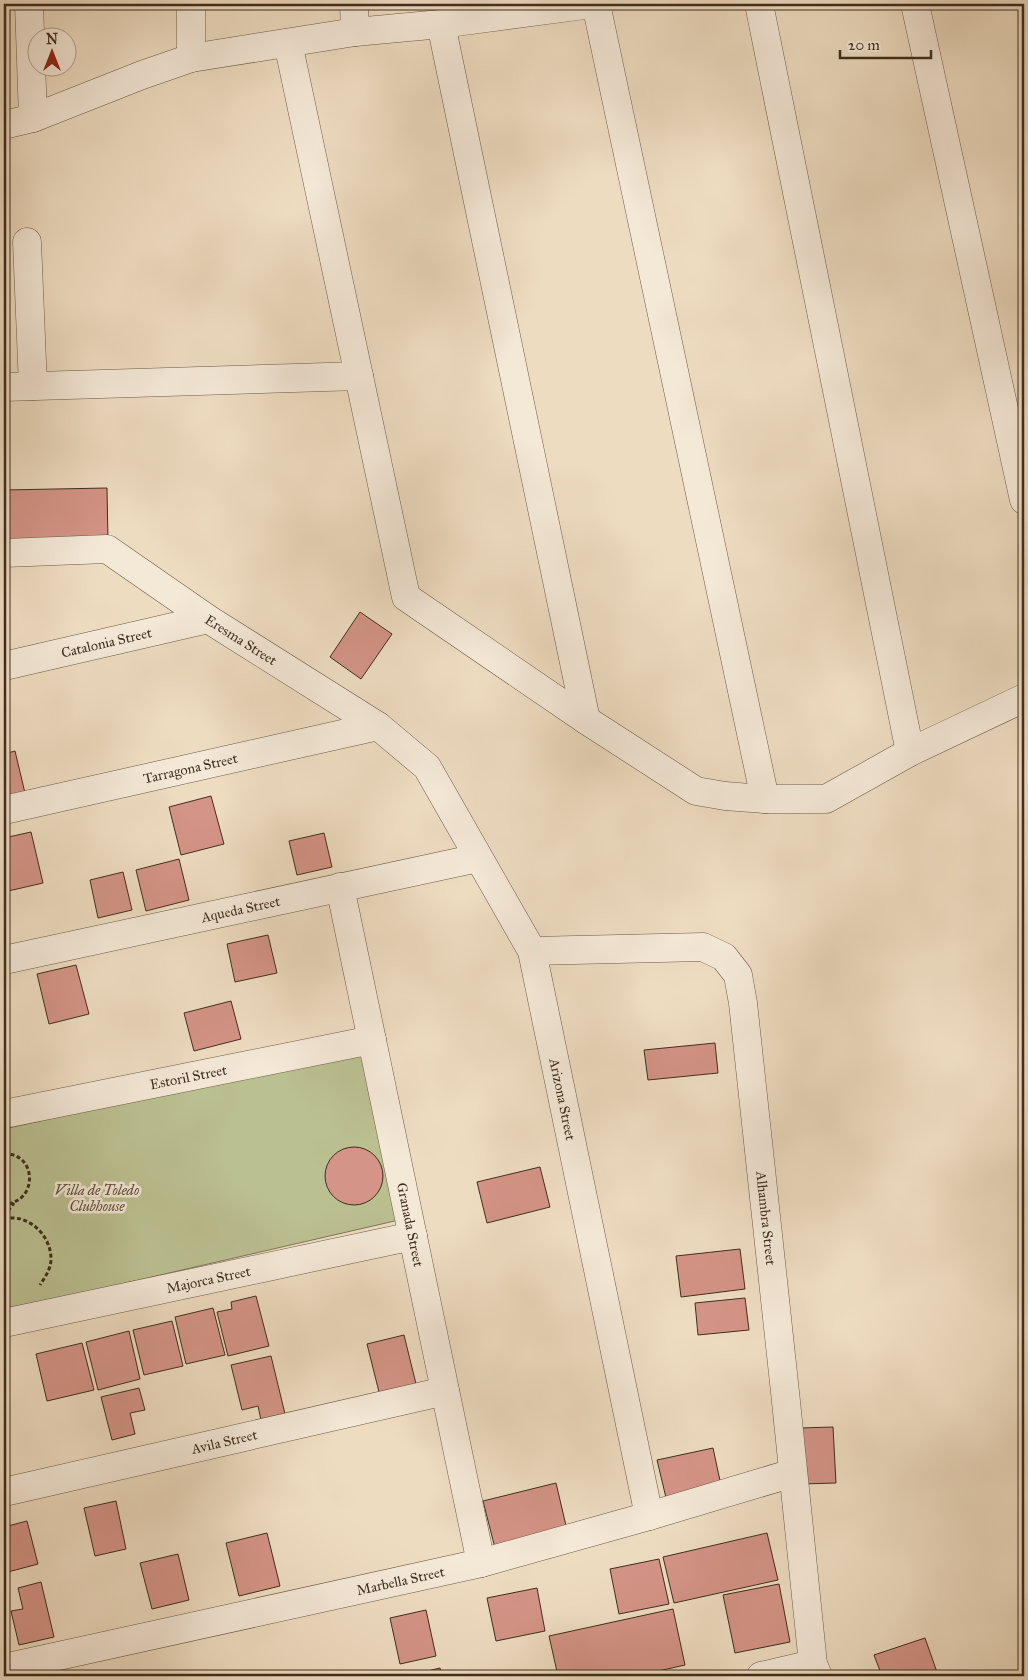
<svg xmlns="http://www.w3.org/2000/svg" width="1028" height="1680" font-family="'IM FELL Great Primer',serif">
	<rect width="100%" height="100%" fill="#eedcc1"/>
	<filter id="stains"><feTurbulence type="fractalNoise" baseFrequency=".004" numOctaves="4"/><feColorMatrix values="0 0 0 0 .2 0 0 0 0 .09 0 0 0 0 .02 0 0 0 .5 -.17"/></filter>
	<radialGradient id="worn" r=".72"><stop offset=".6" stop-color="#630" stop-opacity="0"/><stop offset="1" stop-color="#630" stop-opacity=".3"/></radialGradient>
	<path fill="#bbc091" stroke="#7d7758" d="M361 1050 399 1220 4 1311V1129Z"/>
	<path fill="#d49487" stroke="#3f2e1e" d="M107 488 108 541 4 544V490Z
		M360 612 392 634 361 679 330 657Z
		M15 751 25 793 4 799V754Z
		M211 796 224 844 181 855 169 807Z
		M31 832 43 883 4 892V838Z
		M324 833 332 867 297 875 289 841Z
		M179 859 189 900 146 911 136 870Z
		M123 872 132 910 98 918 90 880Z
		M268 935 277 973 235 982 227 944Z
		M76 965 89 1014 49 1024 37 974Z
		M231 1001 241 1039 194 1051 184 1013Z
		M715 1043 718 1073 648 1080 644 1050Z
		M325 1176a29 29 0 1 1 58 0a29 29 0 1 1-58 0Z
		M540 1167 550 1207 487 1223 477 1182Z
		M740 1249 745 1289 681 1297 676 1256Z
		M256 1296 269 1346 228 1356 217 1312 232 1309 231 1302Z
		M745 1298 749 1330 698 1335 695 1303Z
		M213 1308 225 1355 186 1364 175 1317Z
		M172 1321 183 1366 144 1375 133 1330Z
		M129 1331 140 1379 98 1390 86 1342Z
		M404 1335 416 1384 379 1392 367 1344Z
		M82 1343 94 1390 47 1401 36 1354Z
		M271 1356 285 1414 261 1420 258 1406 242 1410 231 1365Z
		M139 1388 145 1410 130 1413 135 1434 112 1440 101 1397Z
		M833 1427 836 1483 802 1484 800 1428Z
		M713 1448 722 1490 667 1502 657 1460Z
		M556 1483 567 1530 495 1548 483 1501Z
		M116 1501 126 1549 95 1556 84 1508Z
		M27 1521 38 1564 4 1573V1527Z
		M267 1533 280 1586 239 1596 226 1543Z
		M767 1533 778 1580 674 1603 663 1557Z
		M178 1554 189 1600 152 1609 140 1563Z
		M659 1559 669 1604 619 1614 610 1569Z
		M41 1582 54 1637 19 1645 11 1611 23 1609 18 1588Z
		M779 1584 790 1642 735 1653 723 1595Z
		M537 1588 545 1631 496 1641 487 1598Z
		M673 1609 685 1665 636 1676H558L549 1636Z
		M426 1610 436 1656 400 1664 390 1618Z
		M925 1638 938 1675 934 1676H882L874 1655Z
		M440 1668 442 1676H407Z"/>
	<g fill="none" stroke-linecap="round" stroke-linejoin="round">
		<defs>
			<g id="minor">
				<path d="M29 4 33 118"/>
				<path d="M191 4V58"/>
				<path d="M354 4 355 32"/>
				<path d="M596 4 765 799"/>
				<path d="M759 4 910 752"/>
				<path d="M915 4 1024 500"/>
				<path d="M441 24 586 720"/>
				<path d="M288 43 406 597 586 720 696 791 725 796 765 799H826L910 752 1024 698"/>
				<path d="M4 125 33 118 142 75 191 58 355 32 441 24 592 4"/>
				<path d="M27 242 33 386"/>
				<path d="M4 387 359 376"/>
				<path id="s1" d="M4 553 107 549 208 619 378 726 427 767 532 951 649 1516"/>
				<path id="s2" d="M4 666 208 619"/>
				<path id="s3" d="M4 810 378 726"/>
				<path id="s4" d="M340 887 481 1563"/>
				<path id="s5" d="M532 951 703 947 724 957 738 975 743 1003 785 1392 813 1664 818 1676"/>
				<path id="s6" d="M4 960 478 858"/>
				<path id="s7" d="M4 1114 372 1040"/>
				<path id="s8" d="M4 1323 413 1236"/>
				<path id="s9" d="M4 1492 445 1391"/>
				<path id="s10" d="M4 1668 481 1563 649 1516 793 1473"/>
				<path d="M761 1676 813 1664"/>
			</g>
		</defs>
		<use href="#minor" stroke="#6b5a47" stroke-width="29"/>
		<path stroke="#3f2e1e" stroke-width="3" stroke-dasharray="4 2.5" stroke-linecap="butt" d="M4 1154C37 1152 39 1203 4 1204
			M4 1216 14 1203
			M4 1219C28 1213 51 1235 51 1259 51 1269 45 1277 40 1285"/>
		<use href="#minor" stroke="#f4e8d7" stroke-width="28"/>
	</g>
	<g text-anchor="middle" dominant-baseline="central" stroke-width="5" stroke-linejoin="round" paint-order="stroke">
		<g font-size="14" fill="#3f2e1e" stroke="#f4e8d7">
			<text stroke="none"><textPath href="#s1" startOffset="265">Eresma Street</textPath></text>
			<text stroke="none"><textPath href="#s2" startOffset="105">Catalonia Street</textPath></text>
			<text stroke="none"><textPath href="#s3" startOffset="191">Tarragona Street</textPath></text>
			<text stroke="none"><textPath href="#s6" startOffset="242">Aqueda Street</textPath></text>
			<text stroke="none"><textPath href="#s7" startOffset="188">Estoril Street</textPath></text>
			<text stroke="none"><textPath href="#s1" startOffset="854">Arizona Street</textPath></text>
			<text stroke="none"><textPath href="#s5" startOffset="462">Alhambra Street</textPath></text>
			<text stroke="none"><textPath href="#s4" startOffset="345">Granada Street</textPath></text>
			<text stroke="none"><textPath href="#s8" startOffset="209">Majorca Street</textPath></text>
			<text stroke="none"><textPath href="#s9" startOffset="226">Avila Street</textPath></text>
			<text stroke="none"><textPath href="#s10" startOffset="406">Marbella Street</textPath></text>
		</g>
		<g font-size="14" font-style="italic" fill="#584b35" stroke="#f4e8d7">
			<text x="97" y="1190">Villa de Toledo<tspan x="97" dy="16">Clubhouse</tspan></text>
		</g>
	</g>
	<rect width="1028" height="1680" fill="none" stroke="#eedcc1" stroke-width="20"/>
	<rect x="5" y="5" width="1018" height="1670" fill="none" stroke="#3f2e1e" stroke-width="2.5"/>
	<rect x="10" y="10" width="1008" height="1660" fill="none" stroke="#3f2e1e"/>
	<g transform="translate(52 52)"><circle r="24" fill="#f4e8d7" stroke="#ac9e8d"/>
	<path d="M0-4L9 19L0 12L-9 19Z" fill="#8f2418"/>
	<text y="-8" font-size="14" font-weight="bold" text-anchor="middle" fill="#3f2e1e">N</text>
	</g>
	<path d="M840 50v8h91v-8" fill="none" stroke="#3f2e1e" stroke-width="2.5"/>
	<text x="848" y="50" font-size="15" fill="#3f2e1e" stroke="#f4e8d7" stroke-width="4" paint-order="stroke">20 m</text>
	<rect width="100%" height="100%" filter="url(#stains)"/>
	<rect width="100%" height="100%" fill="url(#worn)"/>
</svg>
